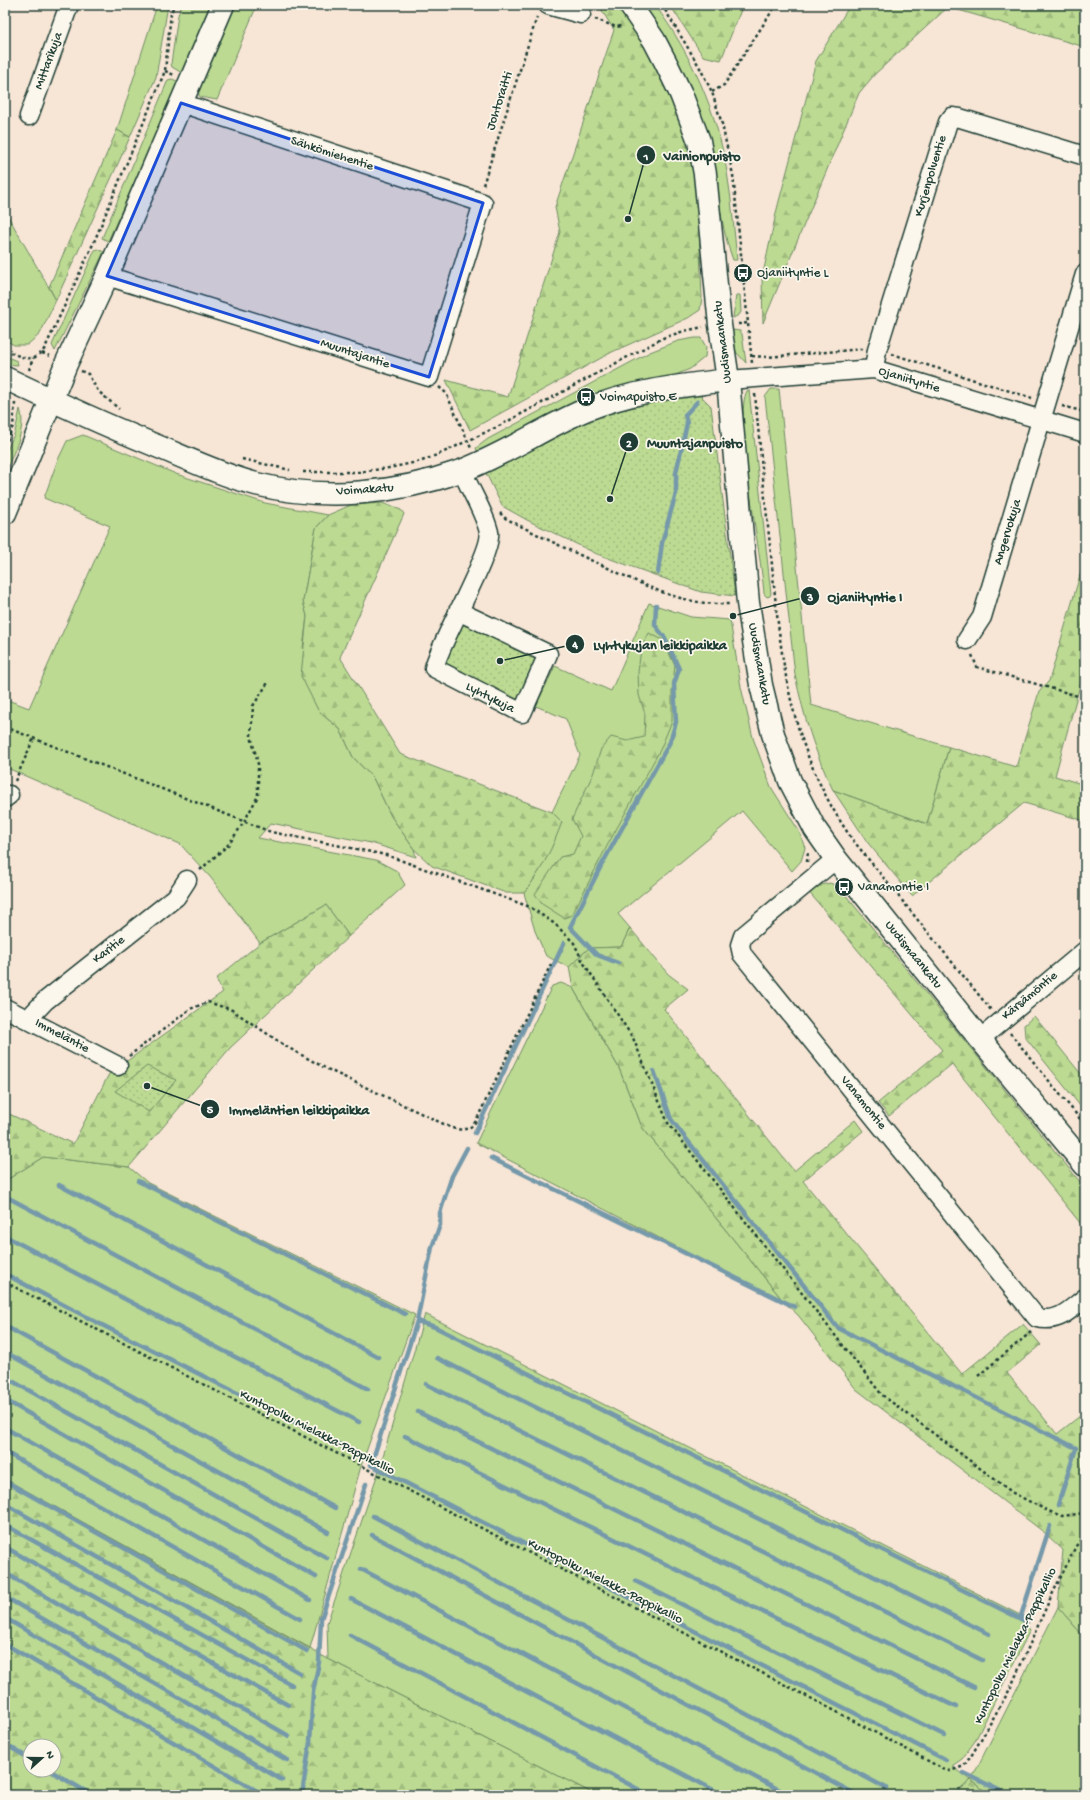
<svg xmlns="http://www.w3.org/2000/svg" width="1090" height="1800" font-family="'Gochi Hand',sans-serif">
	<defs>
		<pattern id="forest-firs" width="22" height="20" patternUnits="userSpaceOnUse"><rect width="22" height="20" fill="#bcda92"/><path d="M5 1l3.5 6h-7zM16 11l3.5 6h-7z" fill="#a1bc7e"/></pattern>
		<pattern id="park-dots" width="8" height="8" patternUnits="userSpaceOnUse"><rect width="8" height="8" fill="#bcda92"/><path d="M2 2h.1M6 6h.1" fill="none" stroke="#a1bc7e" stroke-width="1.8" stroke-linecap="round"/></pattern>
	</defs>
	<rect width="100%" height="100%" fill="#f7e5d5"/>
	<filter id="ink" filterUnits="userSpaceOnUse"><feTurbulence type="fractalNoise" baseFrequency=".025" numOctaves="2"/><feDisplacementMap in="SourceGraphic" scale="8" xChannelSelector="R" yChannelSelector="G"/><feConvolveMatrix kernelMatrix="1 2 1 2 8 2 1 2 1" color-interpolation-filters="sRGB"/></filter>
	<g filter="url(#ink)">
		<path fill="#bcda92" stroke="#6e8c63" d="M157 5H168L156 77 130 137 117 130Z
			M182 5H212L182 73 172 67 171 64 178 15Z
			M235 5H257L217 100 200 97 198 93 200 86Z
			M641 5H655C691 54 717 111 727 172 732 201 734 231 737 260H733C718 222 719 181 709 141 697 90 669 48 641 5Z
			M172 79 177 81 178 85 108 241 102 238 168 80Z
			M5 211 56 300 40 334 27 345H14L5 340Z
			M97 249 104 252 55 351 52 345 95 250Z
			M736 295H740L741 312 739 315 733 318Z
			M732 330 740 331 742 334 746 363 736 352Z
			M695 338H701L706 347 705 357 690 369 673 376 631 384 478 453 476 448 488 439 650 352 678 341Z
			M5 356 17 361 18 365 5 364Z
			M771 389H779L811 705 949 747 927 824 833 790C814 751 804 717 795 675L765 397Z
			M749 390 771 594 770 596 767 597 764 594C762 558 733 414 747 391Z
			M20 409C27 430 13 453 5 472V455L15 432Z
			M83 435 176 474 265 503 328 515 316 528 303 601 307 616 303 648 319 712 340 729 353 757 373 778 391 816 414 849 416 857 371 843 271 823 258 838 376 860 397 871 405 885 349 936 326 905 260 943 211 878 180 844 5 767V699L29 708 110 526 44 498 57 462 67 441Z
			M649 603 691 617 730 620 741 687 753 738 771 787 799 831 805 848 801 861 792 871 742 811 618 914 630 928 621 947 589 948 569 967 546 956 535 931 524 893C542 870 551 849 561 822L552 812 580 755 566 719 536 706 555 666 611 691Z
			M561 983 573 988 619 1068 642 1127 785 1303 476 1143 552 986Z
			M43 1157 129 1167 148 1183 415 1315 361 1466 310 1648 5 1479V1181Z
			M425 1314 1020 1615 1030 1630 975 1741 962 1759 952 1766 971 1780 1058 1607 1085 1638V1795H990L971 1780 954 1795H596L328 1659 327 1623 378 1473Z"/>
		<path fill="url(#forest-firs)" stroke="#6e8c63" fill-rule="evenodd" d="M594 5H617L658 66 690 146 698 200 702 298 700 310 688 318 612 352 470 430 446 380 508 397 560 232 555 207 614 30 599 6Z
			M670 5H743L721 60 703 56Z
			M850 5H1085V47L948 7 875 74 859 93 763 323 762 278 777 209 816 61Z
			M117 130 130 137 56 300 49 287Z
			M382 503 401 510 404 514 340 657 400 754 552 812 562 822C552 849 542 870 524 893H506L432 866 414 849 391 816 373 778 353 757 340 729 319 712 301 676 307 616 303 601 316 528 328 515 351 505Z
			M1085 558V667L1055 776 1085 785V821L1024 803 912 896 868 843 833 790 927 824 949 747 1016 767 1039 692 1049 681Z
			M649 633 663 640 675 666 672 691V721L660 750 607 846 572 915 564 918 542 904 535 894 560 857 573 854 581 836 572 819 593 774 601 749 611 737 627 741 644 737 645 714 639 695 638 672 641 649Z
			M830 883 839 887 1085 1188V1229L952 1064 889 1116 878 1103 942 1050 808 891 816 886Z
			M326 905 349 936 230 1048 129 1167 43 1157 5 1181V1112L73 1144 109 1074 223 992 216 979 260 943Z
			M630 928 668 974 688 989 664 1009 794 1171 855 1120 863 1131 803 1181 962 1374 1023 1324 1041 1345 1007 1373 1057 1434 1085 1412V1638L1058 1607 1063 1550 1045 1533 856 1389 798 1315 785 1303 642 1127 619 1068 573 988 569 967 589 948 621 947Z
			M1034 1016 1085 1079V1112L1025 1037 1024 1025Z
			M5 1479 328 1659 596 1795H5ZM30 1746H54V1770H30Z
			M971 1780 990 1795H954Z"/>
		<path fill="url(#park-dots)" stroke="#6e8c63" d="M684 394 701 396 711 406 735 596 701 592 597 554 527 520 502 506 485 471 576 423 618 408Z
			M461 622 538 657 519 701 441 664Z
			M147 1066 176 1080 149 1112 115 1091Z"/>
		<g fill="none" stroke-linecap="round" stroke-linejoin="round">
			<path stroke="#7599aa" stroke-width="4.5" d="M658 573 662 543 676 493V473L687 423 685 415 697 402
				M618 963 597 955 570 927 601 866 670 742 676 722 674 684 679 669 665 638 655 625 656 605
				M654 1071 671 1119 683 1135 838 1328 1076 1448 1058 1505
				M475 1133 564 943
				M467 1148 452 1176 444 1200 440 1213V1225L432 1247 417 1321 371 1465 946 1760
				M491 1158 795 1307
				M138 1181 405 1314
				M59 1185 378 1357
				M5 1196 368 1389
				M5 1236 359 1422
				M5 1274 98 1323 360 1455
				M417 1321 435 1327 1027 1622
				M5 1326 335 1508
				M5 1352 328 1532
				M437 1358 989 1634
				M5 1377 327 1558
				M426 1384 982 1660
				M5 1400 316 1577
				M418 1412 974 1687
				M5 1428 310 1600
				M405 1436 956 1707
				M5 1452 300 1619
				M5 1481 307 1651
				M5 1504 300 1673
				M373 1516 886 1788
				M5 1525 292 1685
				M372 1535 857 1795
				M5 1547 288 1705
				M361 1569 789 1795
				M5 1573 289 1736
				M635 1581 944 1735
				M5 1597 287 1760
				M351 1599 723 1795
				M1021 1616 1050 1526
				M5 1618 282 1780
				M350 1635 649 1795
				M5 1644 264 1795
				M5 1744 30 1759
				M49 1770 92 1795
				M964 1773 1009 1795
				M302 1795 310 1742 313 1692 319 1662 321 1619 366 1484"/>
			<defs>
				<path id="minor" d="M548 5 581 14
					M29 116 69 5
					M107 276 429 377 483 203 181 103
					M874 369 877 350 948 122 952 117 960 118 1085 156
					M728 380 874 369 1085 433
					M458 611 548 654 522 713 434 668C440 641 494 551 489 532 484 511 470 491 462 470
					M967 640 982 617 1085 274
					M5 798 9 795
					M836 859 743 936 740 945 742 954 1037 1318C1059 1323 1069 1310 1085 1298
					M5 1008 118 1066
					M28 1019 45 1001 176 897 187 880
					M980 1039 1085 951"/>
				<path id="tertiary" d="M630 5 654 40 666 63 681 94 699 141 705 174 720 325 728 380 748 603 761 685 773 734 790 781 815 829 836 859 980 1039 1085 1165
					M5 378C53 401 103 424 152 444 186 458 221 475 256 484 323 501 396 494 461 471 504 455 543 428 585 410 631 391 679 386 728 380
					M5 513 66 364 107 276 223 5"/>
			</defs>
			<use href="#minor" stroke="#1f3d34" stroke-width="21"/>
			<use href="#tertiary" stroke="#1f3d34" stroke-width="25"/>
			<path stroke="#1f3d34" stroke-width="2.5" stroke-dasharray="3 3" stroke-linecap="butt" d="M662 5 699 66 712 92 722 124 733 175 752 363
				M595 19 616 27 622 26
				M165 71 174 75
				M712 92 724 85 776 5
				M483 185 537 17
				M738 324 748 323
				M5 350C21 357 34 365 45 348L94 242 165 71 171 13 174 5
				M42 353 50 356
				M892 354 1032 398
				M752 356 767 357 862 349
				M29 370 33 358
				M81 371 88 374 98 391 119 409
				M439 387 446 393 471 448
				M755 394C760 448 765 501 771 554 781 662 789 748 852 839L991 1010
				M1062 406 1085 412
				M5 446 13 426 15 403
				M242 459 290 470
				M303 472H359L389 468 422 461 444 452 497 427 663 338 684 331 703 327
				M500 513 505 518C538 535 570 551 604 566 646 586 683 606 730 604
				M972 655 977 667 1085 698
				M5 727 271 832 386 855 530 907 555 924 574 943 583 962 633 1038 668 1123 882 1395 1013 1493 1048 1511 1062 1516 1085 1513
				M15 781 34 738
				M807 862 808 851
				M200 870 229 844 244 822 258 796V764L251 736 253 706 269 681
				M1010 1033 1085 1125
				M129 1056 190 1009 208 1002 232 1010 287 1047 327 1069 452 1128C463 1131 470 1130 476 1121L551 964
				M5 1282 824 1705 945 1770 950 1771 964 1766 973 1753 1010 1689 1049 1601 1076 1546 1085 1535
				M978 1376 1031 1332"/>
			<use href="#minor" stroke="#fbf7ec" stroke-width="18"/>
			<use href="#tertiary" stroke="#fbf7ec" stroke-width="22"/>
		</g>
	</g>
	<path fill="#1d4ed8" fill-opacity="0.2" stroke="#1d4ed8" stroke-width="3" stroke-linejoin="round" d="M181 103 483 203 429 377 107 276Z"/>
	<defs>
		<symbol id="bus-disc" viewBox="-11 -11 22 22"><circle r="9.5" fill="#1f3d34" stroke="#fbf7ec"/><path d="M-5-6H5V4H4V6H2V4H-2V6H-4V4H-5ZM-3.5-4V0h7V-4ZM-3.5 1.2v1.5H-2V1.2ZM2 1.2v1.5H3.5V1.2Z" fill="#fff"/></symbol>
	</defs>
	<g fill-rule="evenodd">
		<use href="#bus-disc" x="732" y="262" width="22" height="22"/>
		<use href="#bus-disc" x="575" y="386" width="22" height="22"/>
		<use href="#bus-disc" x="833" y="876" width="22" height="22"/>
	</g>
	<g text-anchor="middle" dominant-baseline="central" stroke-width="3.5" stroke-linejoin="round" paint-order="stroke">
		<g font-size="13" fill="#1f3d34" stroke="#fbf7ec">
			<text transform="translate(49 61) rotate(-70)">Mittarikuja</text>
			<text transform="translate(500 101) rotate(-72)">Johtoraitti</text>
			<text transform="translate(332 154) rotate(18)">Sähkömiehentie</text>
			<text transform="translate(931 176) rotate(-73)">Kurjenpolventie</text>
			<text transform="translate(723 342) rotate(-97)">Uudismaankatu</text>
			<text transform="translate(355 354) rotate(18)">Muuntajantie</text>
			<text transform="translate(909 380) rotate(17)">Ojaniityntie</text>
			<text transform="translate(365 490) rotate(-4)">Voimakatu</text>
			<text transform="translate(1008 532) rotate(-73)">Angervokuja</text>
			<text transform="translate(759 664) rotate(80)">Uudismaankatu</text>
			<text transform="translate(490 698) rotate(27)">Lyhtykuja</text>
			<text transform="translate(109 950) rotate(-38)">Karitie</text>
			<text transform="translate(913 955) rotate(51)">Uudismaankatu</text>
			<text transform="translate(1030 996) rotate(-40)">Kärsämöntie</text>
			<text transform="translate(62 1036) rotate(28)">Immeläntie</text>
			<text transform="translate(863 1103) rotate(51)">Vanamontie</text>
			<text transform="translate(317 1433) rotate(27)">Kuntopolku Mielakka-Pappikallio</text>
			<text transform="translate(605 1582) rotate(27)">Kuntopolku Mielakka-Pappikallio</text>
			<text transform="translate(1016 1646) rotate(-64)">Kuntopolku Mielakka-Pappikallio</text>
		</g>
		<g font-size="13" fill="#1f3d34" stroke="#fbf7ec" text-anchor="start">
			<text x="757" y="273">Ojaniityntie L</text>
			<text x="600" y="397">Voimapuisto E</text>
			<text x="858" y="887">Vanamontie I</text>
		</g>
	</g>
	<path fill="none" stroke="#1f3d34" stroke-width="1.5" d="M628 219L646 155M610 499L629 442M733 616L810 596M500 661L575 644M147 1086L210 1109"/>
	<g fill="#1f3d34" stroke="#fbf7ec" stroke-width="1.5">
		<circle cx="628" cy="219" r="4"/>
		<circle cx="610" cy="499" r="4"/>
		<circle cx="733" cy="616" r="4"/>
		<circle cx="500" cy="661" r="4"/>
		<circle cx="147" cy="1086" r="4"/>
		<circle cx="646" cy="155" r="10"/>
		<circle cx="629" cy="442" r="10"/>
		<circle cx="810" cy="596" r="10"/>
		<circle cx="575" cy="644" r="10"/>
		<circle cx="210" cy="1109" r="10"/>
	</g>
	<g font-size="12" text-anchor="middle" font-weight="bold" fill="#fff">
		<text x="646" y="160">1</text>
		<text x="629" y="447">2</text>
		<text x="810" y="601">3</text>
		<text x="575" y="648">4</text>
		<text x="210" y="1113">5</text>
	</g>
	<g font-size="14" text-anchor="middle" font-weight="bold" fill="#1f3d34" stroke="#fbf7ec" stroke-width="3.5" stroke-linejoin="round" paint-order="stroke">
		<text x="702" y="160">Vainionpuisto</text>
		<text x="695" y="447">Muuntajanpuisto</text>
		<text x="865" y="601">Ojaniityntie I</text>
		<text x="660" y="649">Lyhtykujan leikkipaikka</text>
		<text x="299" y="1114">Immeläntien leikkipaikka</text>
	</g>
	<rect width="1090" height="1800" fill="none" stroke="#fbf7ec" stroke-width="20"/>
	<rect x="10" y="10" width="1070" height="1780" fill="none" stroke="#1f3d34" stroke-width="1.5" filter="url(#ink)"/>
	<g transform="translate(42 1758) rotate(69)"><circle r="19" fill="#fbf7ec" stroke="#a3ada2"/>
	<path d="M0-3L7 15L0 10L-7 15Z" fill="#1f3d34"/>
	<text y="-6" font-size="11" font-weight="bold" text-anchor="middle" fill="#1f3d34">N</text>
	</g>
</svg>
